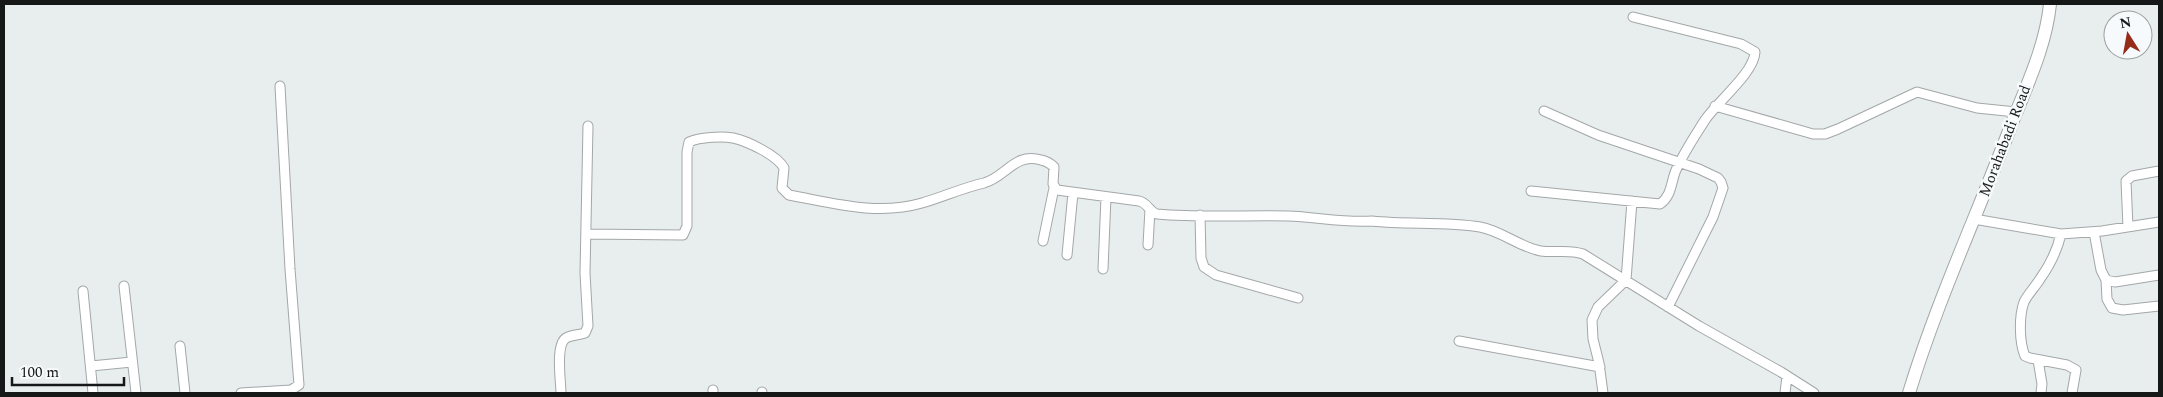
<svg xmlns="http://www.w3.org/2000/svg" width="2163" height="397" font-family="Spectral,serif">
	<rect width="100%" height="100%" fill="#e8edee"/>
	<g fill="none" stroke-linecap="round" stroke-linejoin="round">
		<defs>
			<path id="street" d="M1715 106 1813 134H1825L1838 129 1917 92 1977 108 2016 112
				M1544 111 1598 135 1699 169 1718 178 1721 182 1723 188 1713 217 1668 307
				M1531 191 1660 204C1672 196 1671 181 1676 170 1684 152 1695 136 1705 120 1718 101 1754 73 1755 52L1741 44 1633 17
				M1200 215 1201 258 1204 267 1216 275 1298 298
				M1974 219 2061 234 2102 231 2159 222
				M2128 227 2126 181 2132 176 2159 171
				M2094 232 2101 270 2106 280 2115 282 2159 275
				M586 234 683 235 687 226V152L689 142C700 137 722 136 733 138 747 141 777 155 784 168L782 188 789 195C833 203 877 216 922 203 943 197 962 188 984 183 1006 177 1015 152 1041 160 1046 161 1050 163 1054 167L1053 184 1057 190 1139 201C1148 203 1149 212 1157 214 1201 218 1245 215 1288 216 1316 217 1344 223 1372 221 1408 225 1445 221 1480 227 1502 231 1519 247 1541 251 1556 253 1569 249 1583 254L1699 326 1781 372 1814 393
				M2061 234C2057 251 2050 265 2040 279 2035 287 2028 294 2024 302 2019 316 2019 342 2025 356L2030 358 2067 365 2076 370 2072 393
				M1043 241 1054 188
				M1148 245 1150 209
				M1067 255 1073 193
				M1103 269 1106 197
				M2106 280 2107 299 2112 308 2123 310 2159 306
				M124 286 136 393
				M83 291 93 393
				M1459 341 1600 367
				M180 346 185 393
				M2038 360 2042 384 2041 393
				M91 366 132 362
				M713 390V393
				M762 392V393
				M241 393 291 390 299 385 290 269 280 86
				M561 393C561 382 555 345 566 338 571 335 579 335 585 333L588 326 585 273 588 126
				M1603 393 1599 363 1593 339 1592 320 1598 307 1626 280 1632 201
				M1785 393 1787 376"/>
			<path id="secondary" d="M1909 393C1937 301 1978 213 2012 123 2027 85 2046 45 2050 4"/>
		</defs>
		<use href="#street" stroke="#a3a7a8" stroke-width="11"/>
		<use href="#secondary" stroke="#a3a7a8" stroke-width="14"/>
		<use href="#street" stroke="#fff" stroke-width="9"/>
		<use href="#secondary" stroke="#fff" stroke-width="12"/>
	</g>
	<g text-anchor="middle" dominant-baseline="central" stroke-width="5" stroke-linejoin="round" paint-order="stroke">
		<g font-size="15" fill="#161818" stroke="#f6fafc">
			<text transform="translate(2005 141) rotate(-69)">Morahabadi Road</text>
		</g>
	</g>
	<rect width="2163" height="397" fill="none" stroke="#161818" stroke-width="10"/>
	<g transform="translate(2128 35) rotate(349)"><circle r="24" fill="#f6fafc" stroke="#9ca0a1"/>
	<path d="M0-4L9 19L0 12L-9 19Z" fill="#952c18"/>
	<text y="-8" font-size="14" font-weight="bold" text-anchor="middle" fill="#161818">N</text>
	</g>
	<path d="M12 377v8h112v-8" fill="none" stroke="#161818" stroke-width="2.5"/>
	<text x="20" y="377" font-size="15" fill="#161818" stroke="#f6fafc" stroke-width="4" paint-order="stroke">100 m</text>
</svg>
